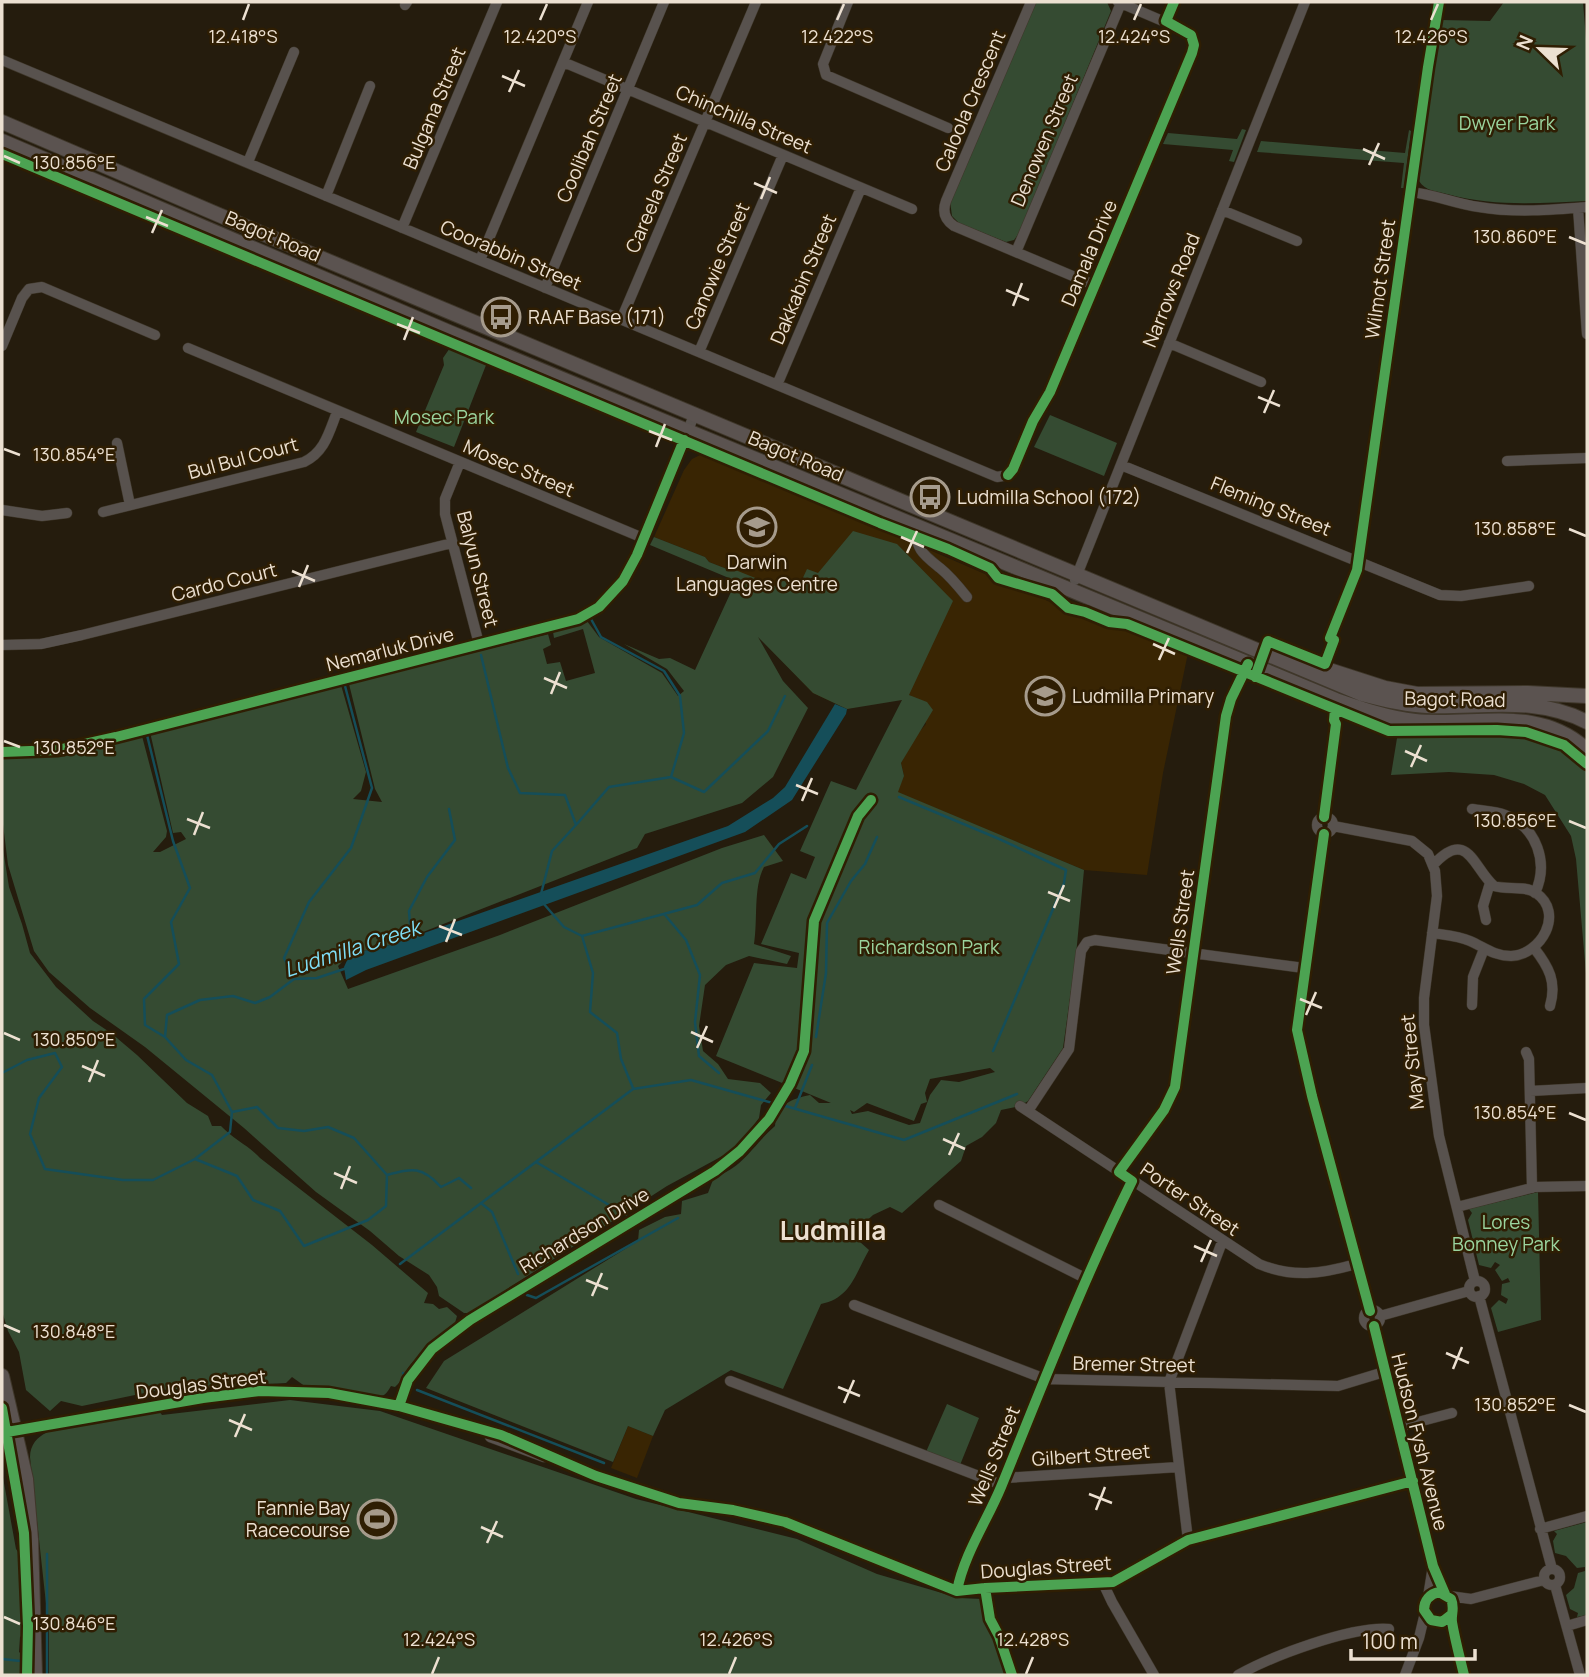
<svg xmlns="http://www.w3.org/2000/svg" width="1589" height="1677" font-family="Manrope,sans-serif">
	<rect width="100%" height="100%" fill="#251c0d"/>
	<path fill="#392503" d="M704 453 716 455 862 517 925 548 1108 627 1125 628 1188 653 1163 773 1147 875 1084 870 897 792 904 776 901 763 915 737 926 724 910 695 847 709 813 693 756 634 773 592 728 567 727 569 709 562 705 557 654 537 684 470 692 459Z
		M628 1426 653 1436 637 1478 611 1468Z"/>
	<path fill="#354b32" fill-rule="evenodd" d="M1034 2H1107L1111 11 1020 232 1014 240 1006 242 959 223 952 216 950 201Z
		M1504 2H1583L1587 51V201C1539 203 1494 207 1447 194 1436 191 1425 191 1419 181L1441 20 1490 21Z
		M1242 129 1246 130 1234 162 1229 161 1233 150 1163 144 1168 133 1237 139Z
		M1409 130 1411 131 1404 188H1401L1404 163 1257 152 1261 141 1405 153Z
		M452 345 488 360 454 447 416 432 444 365 443 358Z
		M1050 415 1117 443 1104 476 1034 447Z
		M853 531 897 544 953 601 909 695 927 702 933 710 901 763 904 776 898 792 1084 870 1076 955 1063 1048 1028 1101 1020 1106 1001 1110 996 1123 982 1137 966 1146 961 1161 902 1213 890 1207 873 1215 860 1227V1242L869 1250C855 1274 851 1298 821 1304L783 1389 731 1370 665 1410 653 1436 628 1426 613 1462 426 1388 444 1361 638 1241 639 1230 665 1217 681 1214 682 1201 708 1193 714 1177C743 1168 753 1145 775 1126 777 1104 791 1099 810 1095L819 1103H831L716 1056 754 963 797 968 799 953 761 944 791 873 806 879 815 857 800 851 831 781 856 790 902 700 847 709 813 693 758 637 783 681 808 708 773 777 742 803 645 834 637 848 390 945 350 954 338 966 348 989 500 935 722 848 764 835 783 861 764 867C753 888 758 920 754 944L791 956 787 964 749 956 726 965 705 985 699 1026 703 1051 718 1064 728 1079 760 1083 771 1093 761 1105 759 1118 737 1148 667 1186 470 1313H464L439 1296 437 1287 429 1275 399 1256 370 1231 316 1192 244 1128 145 1047 90 1008 49 972 34 951 8 865 2 816V756L66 753 142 736 167 831 166 837 153 852H160L186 839 181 832 173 833 150 732 341 685 366 772 361 791 353 799 382 802 375 789 349 684 548 634 551 645 543 649 547 664 560 662 566 681 595 673 583 629 554 638 553 632 587 621 599 637 662 673 678 696 684 691 667 669 624 644 659 659 670 658 695 670 736 581 650 545 654 537 705 557 709 562 727 569 728 567 775 586 779 576 800 584 807 569 818 573ZM990 1068 995 1072 959 1082 941 1080 930 1095 920 1123 909 1125 868 1111 852 1114 850 1110 854 1112 867 1103 914 1121 921 1104 927 1102 925 1093 930 1079Z
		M1492 731C1531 733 1558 738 1587 765V985L1576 859 1571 836 1545 795 1524 784 1494 775 1449 772 1391 775 1398 732 1426 734Z
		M2 843 9 887 22 924 30 953 56 987 93 1021 111 1033 137 1055 187 1103 208 1116 212 1126H221C233 1139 248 1145 260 1158L372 1245 428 1293 424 1303 433 1304 439 1309 447 1307 457 1316 455 1323C438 1334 425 1350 411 1364 404 1372 404 1379 395 1387L391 1386C389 1389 387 1393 384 1395 380 1398 334 1391 326 1389L324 1386 306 1387 292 1377 286 1383 159 1390 82 1406 61 1401 50 1411 26 1390 19 1352 8 1331 2 1311Z
		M1538 1192 1541 1320 1498 1332 1491 1308 1499 1300 1506 1304 1508 1299 1501 1295 1502 1284 1510 1282 1508 1278 1502 1281 1495 1270 1500 1265 1495 1262 1491 1268 1479 1265 1468 1220 1472 1213 1469 1209Z
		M290 1400 380 1411 636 1499 797 1539 877 1574 959 1598 982 1599 1008 1675H49V1631L30 1457C31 1432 57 1428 77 1424L79 1427 88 1421 112 1416 119 1418 125 1415 159 1411 162 1415Z
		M947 1404 979 1418 960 1465 926 1452Z
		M2 1472 16 1549 27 1564 31 1633H26L20 1637 19 1652 28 1660 31 1675H2Z
		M1587 1522V1615L1577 1617 1578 1613 1570 1609 1566 1595 1574 1588 1578 1573 1585 1571V1567L1577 1568 1566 1556 1555 1553 1553 1541 1557 1534 1554 1531Z"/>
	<path fill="#154e59" d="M835 704 847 709 846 714 792 800 745 832 366 970 346 980 344 967 350 954 390 945 728 826 773 798 785 787Z"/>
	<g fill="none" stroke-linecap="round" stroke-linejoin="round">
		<path stroke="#154e59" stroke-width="2.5" d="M481 655 508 768 520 793 565 795 576 825 552 851 541 894
			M147 735 173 841 190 888 171 922 179 964 144 999 145 1025 165 1037
			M671 777 704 792 768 731 785 696
			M899 797 997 838 1066 870 1064 883 993 1051
			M576 825 609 787 671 777 684 733 680 696 664 671 601 637 591 619
			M543 903 564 927 582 936 593 973 590 1012 617 1033 621 1059 633 1088
			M665 915 686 940 700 975 695 1022 699 1056 719 1073
			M582 936 697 905 722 883 755 873 779 844 807 826
			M411 938 409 911 427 877 455 840 449 809
			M294 979 284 958 309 902 351 848 372 788 345 686
			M816 1037 826 973 827 923 851 881 865 864 877 837
			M2 1073 27 1060 55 1053 62 1067 39 1098 30 1134 45 1169 123 1180H153L195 1159 230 1132 232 1112 212 1075 186 1060 165 1037 167 1015 200 1000 233 996 255 1003 270 997 294 979 317 978 347 968
			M782 1105 904 1140 1017 1094
			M795 1108 812 1065
			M195 1159 237 1176 253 1200 280 1211 304 1246 368 1220 386 1206 387 1175 354 1138 328 1127 304 1131 278 1128 257 1107 232 1112
			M536 1162 626 1215
			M387 1175C413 1168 422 1166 441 1187L459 1178 471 1188
			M481 1203 492 1212 518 1274
			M400 1264 633 1089 691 1080 776 1104
			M527 1295 536 1298 678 1218
			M403 1373 404 1374
			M417 1390 604 1463
			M47 1554V1675
			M2 1659 30 1662"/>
		<defs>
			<path id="street" d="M848 2 823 64 826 75 948 128
				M1031 2 946 201C942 212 945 220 954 226L1094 285
				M405 5 407 2
				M1166 21 1174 2
				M2 60 997 477 1008 475 1013 469 1033 421 1050 392 1194 48 1192 38 1186 31 1118 2
				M563 62 912 209
				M248 162 294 52
				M1410 192C1434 194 1455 204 1479 207 1514 213 1552 210 1587 207
				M326 196 370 86
				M1578 208 1587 334
				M1222 210 1297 241
				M402 228 497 2
				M1016 252 1121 3
				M480 260 588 2
				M545 288 664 2
				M621 320 756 2
				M1169 343 1261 382
				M2 346 22 298 29 289 42 287 155 335
				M188 348 643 538
				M699 352 783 155
				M777 385 861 188
				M117 443 130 505
				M1507 461 1587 458
				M460 462 445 499V514L479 644
				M1121 465 1440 595 1461 596 1529 586
				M2 510 42 516 67 513
				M103 512 304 462C325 452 329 432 337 412
				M918 527C913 548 925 556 940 568 950 576 959 587 967 597
				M1359 561 1428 67 1439 2
				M1075 580 1305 2
				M2 645 41 644 82 635 452 543
				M2 752 58 750 116 737 578 619 599 607 623 581 637 555 695 413
				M1472 809C1483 811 1494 811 1505 815 1537 827 1549 863 1535 893
				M1317 825a8 8 0 1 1 16 0a8 8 0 1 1-16 0Z
				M1324 817 1336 724 1334 720 1336 700
				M1333 826 1412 841 1428 854 1435 871 1437 896 1424 998V1025L1439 1136 1475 1281
				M1324 834 1297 1030 1312 1096 1370 1311
				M1486 920 1483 906 1490 883
				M1432 933C1445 935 1459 936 1470 941 1484 947 1494 956 1511 956 1541 955 1565 913 1536 893 1525 885 1507 890 1494 886 1473 868 1468 827 1433 865
				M1534 948C1549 967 1557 982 1550 1006
				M1472 1005 1473 977 1484 949
				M1526 1052 1529 1059 1532 1188
				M1530 1091 1587 1088
				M1020 1106 1259 1264C1293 1278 1321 1274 1356 1264
				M1028 1111 1069 1049 1081 951 1087 942 1095 940 1304 968
				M1119 1172 1164 1110 1177 1078 1224 728 1231 699 1248 664
				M939 1205 1087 1279
				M1457 1207 1535 1187 1587 1186
				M1469 1289a8 8 0 1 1 16 0a8 8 0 1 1-16 0Z
				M1479 1296 1552 1569
				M854 1305 1045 1379 1338 1386 1384 1372
				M1364 1318a8 8 0 1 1 16 0a8 8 0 1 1-16 0Z
				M1380 1316 1469 1291
				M1374 1326 1433 1566 1445 1594
				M730 1381 1002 1485
				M399 1406 408 1380 432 1349 470 1320 715 1171 740 1151 769 1119 790 1084 804 1051 814 921 858 816 871 800
				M1399 1427 1452 1413
				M15 1431 203 1398 260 1391 329 1393 399 1406 501 1435 596 1476 679 1503 733 1510 785 1522 957 1591 985 1588 1113 1582 1188 1540 1413 1481
				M490 1437 544 1457
				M1004 1478 1179 1467
				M1540 1529 1587 1516
				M1188 1540 1169 1382 1222 1242
				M1544 1577a8 8 0 1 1 16 0a8 8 0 1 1-16 0Z
				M1103 1583 1112 1602 1154 1675
				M1555 1585 1580 1675
				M985 1588 990 1619 999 1636 1012 1675
				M957 1591C964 1554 987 1521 1001 1487 1043 1384 1083 1280 1132 1181
				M1449 1596 1471 1599 1544 1580
				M1428 1597 1433 1566
				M1451 1615 1442 1622 1431 1620 1424 1610C1424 1600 1430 1594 1439 1592L1451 1599C1455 1608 1451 1613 1452 1622 1455 1640 1460 1658 1464 1675
				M1567 1626 1587 1620
				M1238 1675C1272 1656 1351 1626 1389 1629
				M1405 1675 1419 1638 1425 1613"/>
			<path id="secondary" d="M2 122 254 230 1362 694C1384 700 1404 705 1427 706 1482 708 1535 695 1587 722
				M2 141 449 332 1336 700C1362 709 1388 718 1415 721 1475 727 1538 704 1587 750
				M1320 667 1385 688 1417 694 1528 693 1587 696
				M2 1376 26 1479 31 1539 35 1675"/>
		</defs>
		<use href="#street" stroke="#3f372a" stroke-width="11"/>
		<use href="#secondary" stroke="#3f372a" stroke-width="16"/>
		<use href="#street" stroke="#58524e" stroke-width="10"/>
		<use href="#secondary" stroke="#5b5350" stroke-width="14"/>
		<defs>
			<path id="cycleway" d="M2 154 880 523 948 549 990 568 998 578 1052 594 1068 608 1085 612 1109 622 1127 624 1389 731 1497 730 1526 732 1564 745 1587 764
				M1008 475 1013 469 1033 421 1050 392 1192 53 1194 45 1191 35 1166 21 1174 2
				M1255 677 1268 641 1325 664 1334 640 1330 638 1357 570 1428 67 1439 2
				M2 752 58 750 116 737 578 619 599 607 623 581 637 555 684 440
				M1324 817 1336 724 1334 720 1335 709
				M1324 834 1297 1030 1312 1096 1370 1311
				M1374 1326 1433 1566 1445 1594
				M399 1406 408 1380 432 1349 470 1320 715 1171 740 1151 769 1119 790 1084 804 1051 814 921 858 816 871 800
				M2 1408 24 1533 28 1626 27 1675
				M7 1432 203 1398 260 1391 329 1393 399 1406 501 1435 596 1476 679 1503 733 1510 785 1522 957 1591 985 1588 1113 1582 1188 1540 1413 1481
				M985 1588 990 1619 999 1636 1012 1675
				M957 1591C964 1554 987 1521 1001 1487 1043 1384 1083 1280 1132 1181L1119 1172 1164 1110 1175 1087 1226 716 1231 699 1248 664
				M1451 1615 1442 1622 1431 1620 1424 1610C1424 1600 1430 1594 1439 1592L1451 1599C1455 1608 1451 1613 1452 1622 1455 1640 1460 1658 1464 1675"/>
		</defs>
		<use href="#cycleway" stroke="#2f1e03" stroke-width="15"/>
		<use href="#cycleway" stroke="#4ca352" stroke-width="10"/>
	</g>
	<path fill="none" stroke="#ece0d1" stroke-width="2.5" d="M243 20 249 4M540 20 547 4M837 20 844 4M1134 20 1141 4M1431 20 1438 4M502 76 525 86M509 92 519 70M1363 149 1385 159M4 156 20 163M1369 165 1379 143M754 183 777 193M761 199 770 177M146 217 168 226M152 233 162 210M1569 237 1586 244M1006 290 1029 300M1013 306 1022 283M397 324 420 333M404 340 413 317M1258 397 1280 406M1264 413 1274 390M649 431 672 440M656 447 665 424M4 449 20 455M1569 529 1586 536M901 537 924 547M907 553 917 531M292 571 315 581M299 587 308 565M1153 644 1175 654M1159 660 1169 638M544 678 567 688M551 694 560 672M4 741 20 747M1405 751 1427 761M1411 767 1421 745M796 785 818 794M802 801 812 778M187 819 210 828M1569 821 1586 828M194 835 203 812M1048 892 1070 901M1054 908 1064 885M439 926 462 935M446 942 455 919M1300 999 1322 1008M1306 1015 1316 992M691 1032 713 1042M4 1033 20 1040M697 1048 707 1026M82 1066 105 1076M89 1082 98 1060M1569 1113 1586 1120M943 1139 965 1149M949 1155 959 1133M334 1173 357 1183M341 1189 350 1166M1194 1246 1217 1256M1201 1262 1211 1240M586 1280 608 1289M592 1296 602 1273M4 1325 20 1332M1446 1353 1469 1363M1453 1369 1462 1347M838 1387 860 1396M844 1403 854 1380M1569 1405 1586 1412M229 1420 252 1430M235 1437 245 1414M1089 1494 1112 1503M1096 1510 1105 1487M481 1527 503 1537M487 1543 497 1521M4 1617 20 1624M432 1674 439 1657M729 1674 736 1657M1026 1674 1033 1657"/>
	<defs>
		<symbol id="bus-ring" viewBox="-11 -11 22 22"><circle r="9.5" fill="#2f1e03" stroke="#a69b8c" stroke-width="1.5"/><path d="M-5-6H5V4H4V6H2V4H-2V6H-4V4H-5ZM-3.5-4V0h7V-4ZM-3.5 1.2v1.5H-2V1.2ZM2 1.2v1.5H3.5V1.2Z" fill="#a69b8c"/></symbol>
		<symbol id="school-ring" viewBox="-11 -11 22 22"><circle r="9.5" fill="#2f1e03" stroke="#a69b8c" stroke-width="1.5"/><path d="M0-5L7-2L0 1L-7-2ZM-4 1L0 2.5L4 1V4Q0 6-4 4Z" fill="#a69b8c"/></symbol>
		<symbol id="stadium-ring" viewBox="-11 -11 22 22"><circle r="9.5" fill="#2f1e03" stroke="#a69b8c" stroke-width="1.5"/><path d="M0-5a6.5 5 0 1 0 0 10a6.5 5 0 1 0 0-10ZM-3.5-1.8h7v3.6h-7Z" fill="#a69b8c"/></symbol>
	</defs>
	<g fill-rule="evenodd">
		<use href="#bus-ring" x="479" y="295" width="44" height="44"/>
		<use href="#bus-ring" x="908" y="475" width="44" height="44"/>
		<use href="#school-ring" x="735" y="505" width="44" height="44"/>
		<use href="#school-ring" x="1023" y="674" width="44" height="44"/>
		<use href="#stadium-ring" x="355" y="1497" width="44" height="44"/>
	</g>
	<g text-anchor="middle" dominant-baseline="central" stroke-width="5" stroke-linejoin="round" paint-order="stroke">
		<g font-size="19" fill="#ece0d1" stroke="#2f1e03">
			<text transform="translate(970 101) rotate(-67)">Caloola Crescent</text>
			<text transform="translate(434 108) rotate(-67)">Bulgana Street</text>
			<text transform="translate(744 119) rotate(23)">Chinchilla Street</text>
			<text transform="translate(589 138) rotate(-67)">Coolibah Street</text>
			<text transform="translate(1044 140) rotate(-67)">Denowen Street</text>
			<text transform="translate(656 193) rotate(-67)">Careela Street</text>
			<text transform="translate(273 236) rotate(23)">Bagot Road</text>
			<text transform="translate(1089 253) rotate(-67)">Damala Drive</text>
			<text transform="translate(511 255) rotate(23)">Coorabbin Street</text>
			<text transform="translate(717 266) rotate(-67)">Canowie Street</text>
			<text transform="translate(803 279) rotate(-67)">Dakkabin Street</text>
			<text transform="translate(1380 279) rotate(-82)">Wilmot Street</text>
			<text transform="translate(1171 290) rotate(-68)">Narrows Road</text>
			<text transform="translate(796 456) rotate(23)">Bagot Road</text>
			<text transform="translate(243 458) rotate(-15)">Bul Bul Court</text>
			<text transform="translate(519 468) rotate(23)">Mosec Street</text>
			<text transform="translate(1271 506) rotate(22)">Fleming Street</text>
			<text transform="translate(478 569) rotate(76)">Balyun Street</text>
			<text transform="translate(224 582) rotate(-14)">Cardo Court</text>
			<text transform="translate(390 649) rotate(-14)">Nemarluk Drive</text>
			<text transform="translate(1455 699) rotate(1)">Bagot Road</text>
			<text transform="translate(1180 922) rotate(-82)">Wells Street</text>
			<text transform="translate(1412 1062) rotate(-96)">May Street</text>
			<text transform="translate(1190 1199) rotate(34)">Porter Street</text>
			<text transform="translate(584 1230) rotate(-31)">Richardson Drive</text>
			<text transform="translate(1134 1364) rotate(1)">Bremer Street</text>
			<text transform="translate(201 1384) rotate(-7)">Douglas Street</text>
			<text transform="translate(1420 1442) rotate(76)">Hudson Fysh Avenue</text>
			<text transform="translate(1091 1455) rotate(-4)">Gilbert Street</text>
			<text transform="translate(994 1456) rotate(-68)">Wells Street</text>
			<text transform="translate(1046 1567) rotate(-4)">Douglas Street</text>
		</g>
		<g font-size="19" fill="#9ad49e" stroke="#2f1e03">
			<text x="1507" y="123">Dwyer Park</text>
			<text x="444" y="417">Mosec Park</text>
			<text x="929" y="947">Richardson Park</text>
			<text x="1506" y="1222">Lores<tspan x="1506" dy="22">Bonney Park</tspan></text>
		</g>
		<g font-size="19" fill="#ece0d1" stroke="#2f1e03" text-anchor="start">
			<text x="528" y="317">RAAF Base (171)</text>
			<text x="957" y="497">Ludmilla School (172)</text>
			<text x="757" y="562" text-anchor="middle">Darwin<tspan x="757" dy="22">Languages Centre</tspan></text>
			<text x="1072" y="696">Ludmilla Primary</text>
			<text x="350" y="1508" text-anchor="end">Fannie Bay<tspan x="350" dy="22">Racecourse</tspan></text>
		</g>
		<g font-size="21" font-style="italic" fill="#7fdef6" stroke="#2f1e03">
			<text transform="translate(352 948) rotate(-18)">Ludmilla Creek</text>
		</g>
		<g font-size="26" font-weight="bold" fill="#ece0d1" stroke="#2f1e03">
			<text x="833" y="1230">Ludmilla</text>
		</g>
	</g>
	<g font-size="18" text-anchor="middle" fill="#ece0d1" stroke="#2f1e03" stroke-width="5" stroke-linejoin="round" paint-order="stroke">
		<text x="243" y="43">12.418°S</text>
		<text x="540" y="43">12.420°S</text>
		<text x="837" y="43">12.422°S</text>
		<text x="1134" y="43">12.424°S</text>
		<text x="1431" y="43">12.426°S</text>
		<text x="74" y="169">130.856°E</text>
		<text x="1515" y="243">130.860°E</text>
		<text x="74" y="461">130.854°E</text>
		<text x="1515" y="535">130.858°E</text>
		<text x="74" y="754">130.852°E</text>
		<text x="1515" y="827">130.856°E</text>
		<text x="74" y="1046">130.850°E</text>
		<text x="1515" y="1119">130.854°E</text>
		<text x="74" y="1338">130.848°E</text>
		<text x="1515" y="1411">130.852°E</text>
		<text x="74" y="1630">130.846°E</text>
		<text x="439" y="1646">12.424°S</text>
		<text x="736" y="1646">12.426°S</text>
		<text x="1033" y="1646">12.428°S</text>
	</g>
	<rect width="1589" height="1677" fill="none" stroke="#ece0d1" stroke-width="7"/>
	<g transform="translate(1540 49) rotate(293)" stroke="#2f1e03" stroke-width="5" paint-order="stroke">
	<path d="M0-5L12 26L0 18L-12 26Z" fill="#ece0d1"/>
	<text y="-10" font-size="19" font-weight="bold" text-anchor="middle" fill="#ece0d1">N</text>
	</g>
	<path d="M1351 1649v10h124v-10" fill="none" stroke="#ece0d1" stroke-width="3.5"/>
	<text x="1362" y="1649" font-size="21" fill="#ece0d1" stroke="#2f1e03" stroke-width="5" paint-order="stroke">100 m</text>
</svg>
